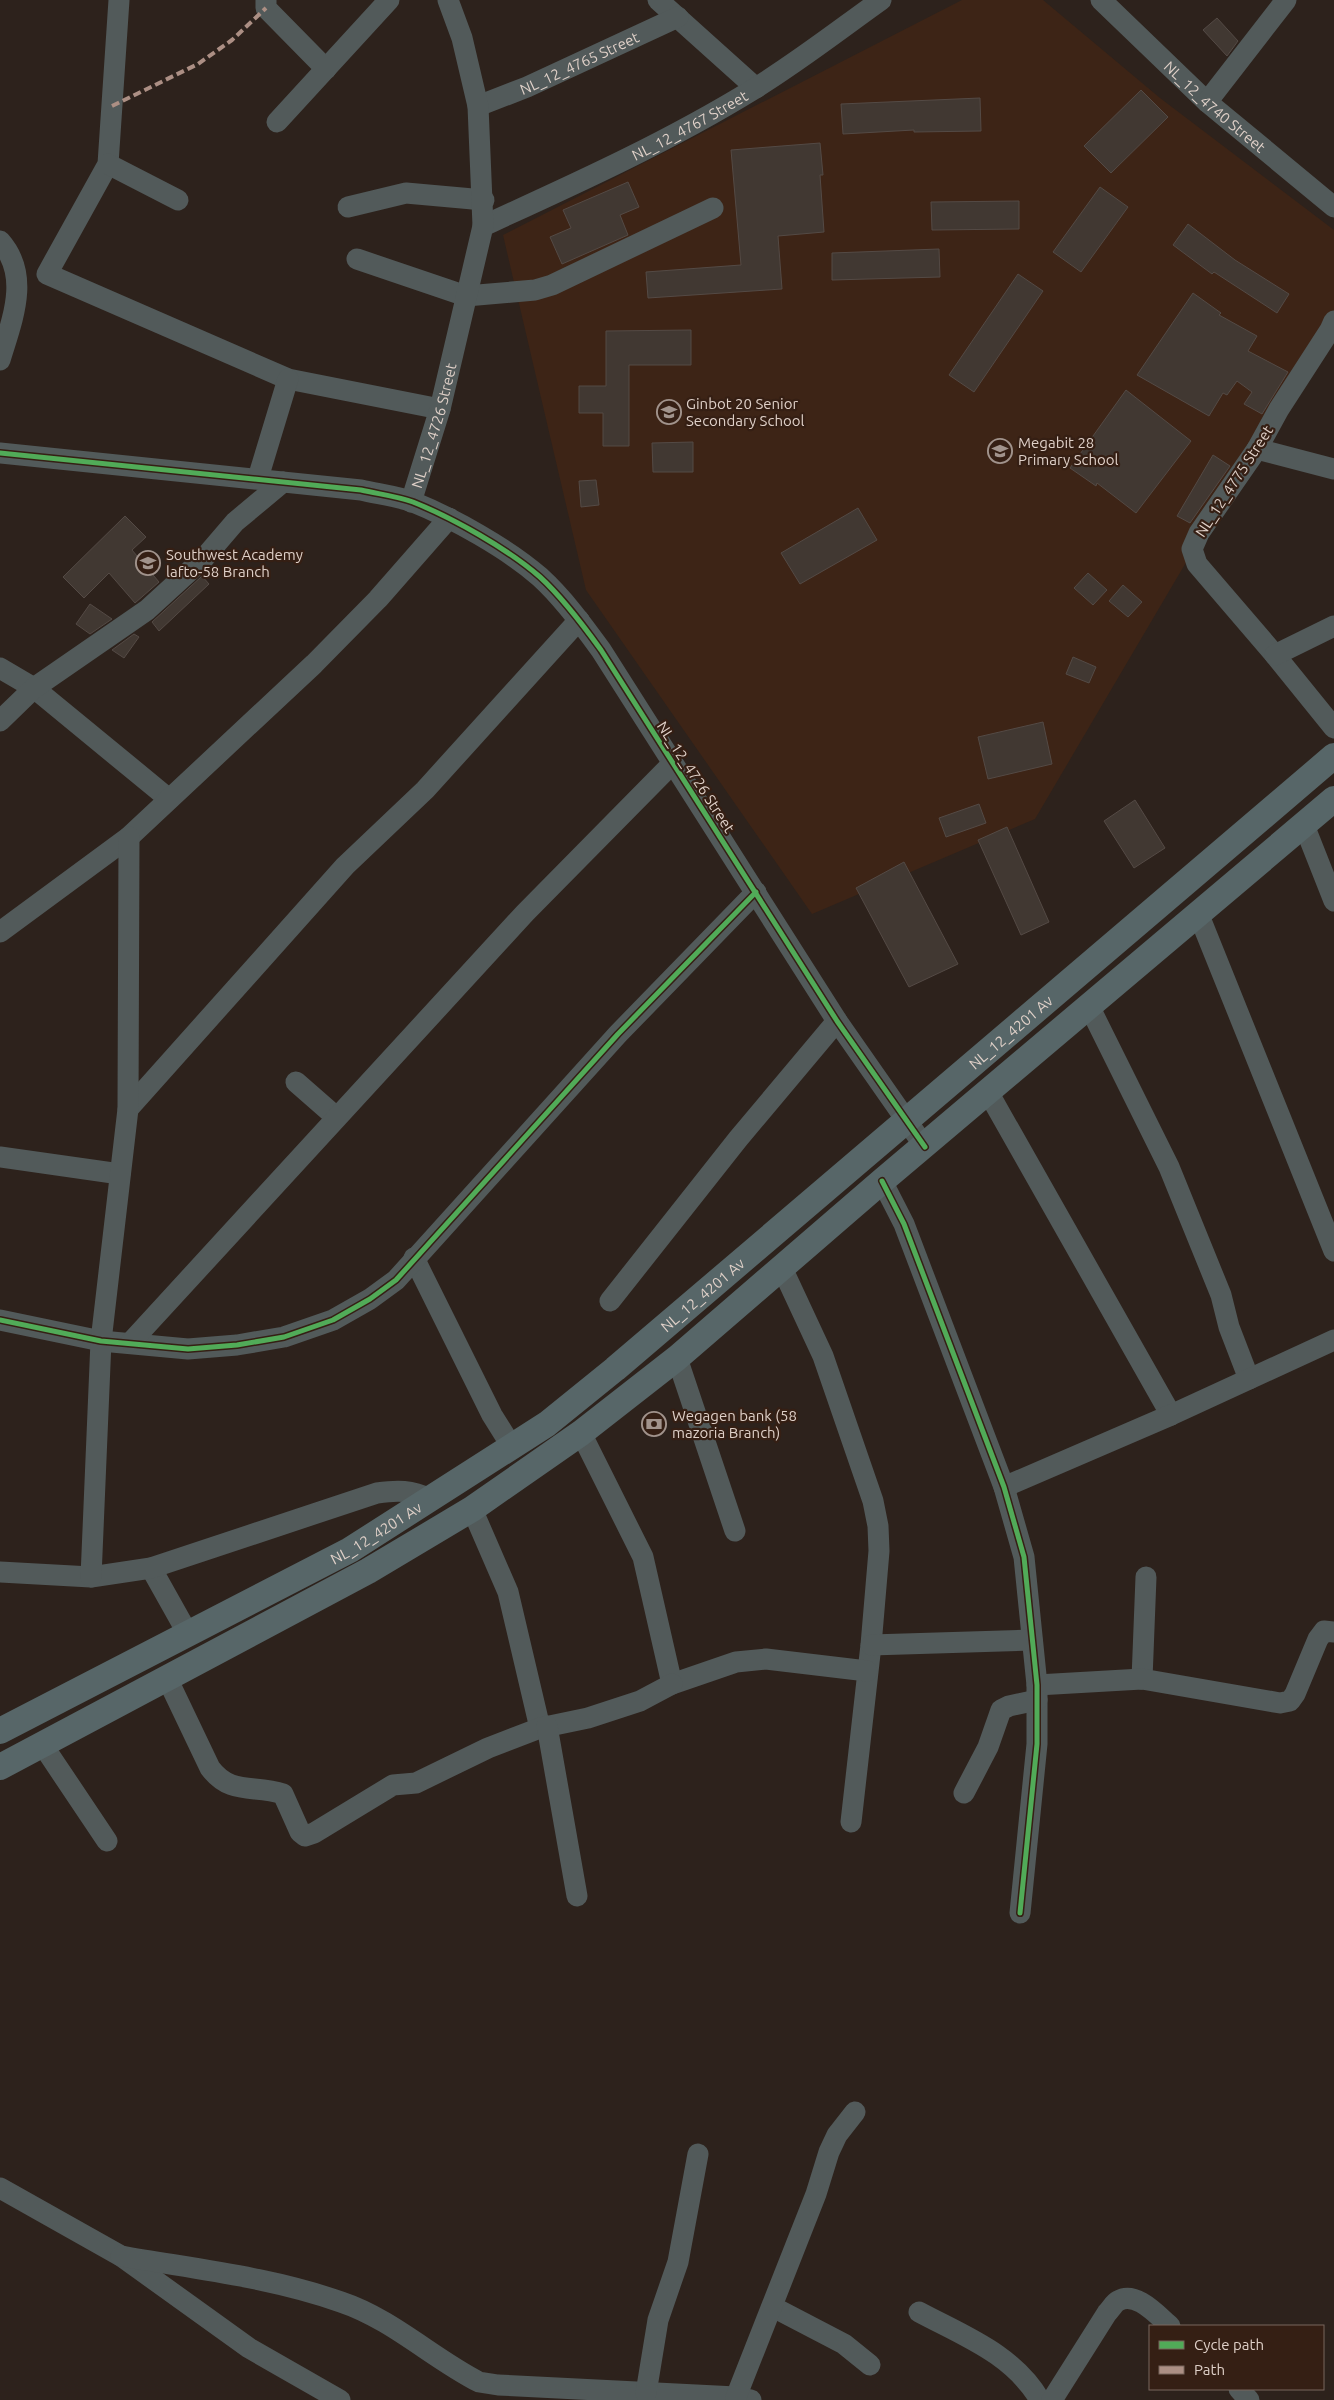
<svg xmlns="http://www.w3.org/2000/svg" width="1334" height="2400" font-family="Ubuntu,sans-serif">
	<rect width="100%" height="100%" fill="#2d221c"/>
	<path fill="#3d2416" d="M962 0H1043L1160 98 1334 230V311L1035 819 812 914 586 590 503 235Z"/>
	<path fill="#413832" stroke="#544a45" d="M1217 18 1238 41 1227 56 1203 30Z
		M1141 90 1168 117 1111 173 1084 146Z
		M980 98 981 131 914 132V130L843 134 841 104Z
		M820 143 823 175H820L824 232 778 236 782 289 648 298 646 272 741 265 731 150Z
		M628 182 639 207 620 215 628 235 562 264 550 237 571 228 563 210Z
		M1100 187 1128 207 1081 272 1053 252Z
		M1019 201V229L932 230 931 202Z
		M1188 224 1235 260 1289 294 1277 313 1214 272 1212 274 1173 245Z
		M939 249 940 277 832 280V253Z
		M1018 274 1043 291 974 392 949 375Z
		M1193 293 1221 313 1219 315 1257 336 1248 351 1288 372 1262 414 1244 404 1252 392 1237 381 1227 395 1223 393 1209 416 1137 375Z
		M691 330V365H629V446H603V413H579V386H606V331Z
		M1126 390 1191 441 1136 513 1097 483 1096 486 1070 468Z
		M693 442V472H653L652 443Z
		M1213 455 1230 466 1190 523 1177 516Z
		M596 480 599 505 581 507 579 481Z
		M858 508 877 540 800 584 781 553Z
		M125 516 146 537 132 550 159 582 135 603 109 573 84 598 63 577Z
		M1088 573 1107 590 1093 605 1074 588Z
		M202 576 209 584 159 631 152 622Z
		M1123 585 1142 602 1128 617 1109 601Z
		M90 604 112 619 90 634 76 624Z
		M134 634 139 637 124 658 112 650Z
		M1073 657 1096 667 1089 683 1066 674Z
		M1043 722 1052 764 988 779 978 737Z
		M1135 800 1165 848 1134 868 1104 821Z
		M979 804 986 823 946 837 939 818Z
		M1007 827 1049 922 1021 935 978 840Z
		M904 862 958 964 909 987 856 888Z"/>
	<g fill="none" stroke-linecap="round" stroke-linejoin="round">
		<g stroke="#525a5a" stroke-width="21">
			<path d="M119 0 108 164 47 274 288 379 440 409"/>
			<path d="M266 0V8L326 69"/>
			<path d="M658 0 756 88"/>
			<path id="s1" d="M1101 0 1207 102 1334 207"/>
			<path d="M1207 102 1286 0"/>
			<path id="s2" d="M478 106 527 87 678 17"/>
			<path d="M277 122 389 0"/>
			<path d="M108 164 178 200"/>
			<path d="M348 207 406 193 484 200"/>
			<path id="s3" d="M483 226C575 184 668 142 754 89 798 62 839 30 881 0"/>
			<path d="M0 241C31 276 12 320 0 360"/>
			<path d="M357 259 466 296 535 290 552 285 713 208"/>
			<path d="M1334 321 1330 330 1279 409 1257 449 1199 533 1192 549 1197 564 1275 655 1334 728"/>
			<path d="M1257 449 1334 469"/>
			<path d="M0 453 361 490C378 494 396 496 413 502 453 518 508 549 540 577 563 598 583 625 601 650L837 1021 925 1147"/>
			<path d="M258 478 288 379"/>
			<path id="s4" d="M411 502 440 409 483 226 478 106 462 38 448 0"/>
			<path d="M1275 655 1334 626"/>
			<path d="M0 668 34 688 169 799"/>
			<path d="M0 721 34 688 147 610 205 557 235 522 283 482"/>
			<path d="M1304 825 1334 901"/>
			<path d="M1198 913 1334 1251"/>
			<path d="M0 932 129 837 314 664 378 599 449 518"/>
			<path d="M1089 1006 1169 1167 1221 1295 1229 1327 1249 1379"/>
			<path d="M296 1082 336 1117"/>
			<path d="M988 1092 1171 1415"/>
			<path d="M128 1109 345 866 425 790 579 620"/>
			<path d="M0 1157 120 1174"/>
			<path d="M882 1181 904 1224 1004 1487 1024 1557 1037 1685V1744L1020 1913"/>
			<path d="M414 1258 492 1415 512 1447"/>
			<path d="M782 1268 823 1356 873 1501 878 1526 879 1551 871 1645 851 1822"/>
			<path d="M610 1301 738 1139 837 1021"/>
			<path d="M0 1320 101 1341 188 1349 237 1345 284 1337 333 1320 370 1299 396 1280 618 1034 756 892"/>
			<path d="M131 1342 525 913 672 764"/>
			<path d="M677 1358 735 1531"/>
			<path d="M581 1433 643 1557 672 1684 736 1662 766 1659 867 1671"/>
			<path d="M1004 1487 1171 1415 1334 1340"/>
			<path d="M472 1509 508 1592 540 1728"/>
			<path d="M151 1568 188 1634"/>
			<path d="M0 1572 91 1577 151 1568 377 1493C398 1490 411 1490 430 1499"/>
			<path d="M91 1577 101 1341 128 1109 129 837"/>
			<path d="M871 1645 1032 1640"/>
			<path d="M167 1678 210 1768C231 1796 254 1784 283 1794L300 1832 305 1836 314 1833 393 1785 416 1783 488 1748 540 1728 588 1718 640 1701 672 1684"/>
			<path d="M1142 1679 1146 1577"/>
			<path d="M1037 1685 1142 1679 1280 1703 1290 1701 1295 1694 1318 1639 1324 1631 1334 1632"/>
			<path d="M547 1726 577 1896"/>
			<path d="M42 1744 107 1841"/>
			<path d="M964 1793 988 1747 1001 1710 1009 1706 1037 1700"/>
			<path d="M0 2188 121 2256 249 2348 340 2400"/>
			<path d="M121 2256C194 2269 271 2277 341 2302 392 2319 432 2358 479 2382L498 2385 736 2397 751 2400"/>
			<path d="M773 2307 844 2344 870 2365"/>
			<path d="M919 2312C964 2336 1013 2354 1040 2400"/>
			<path d="M1239 2389 1249 2400"/>
			<path d="M646 2393 658 2320 678 2262 698 2154"/>
			<path d="M736 2397 816 2194 829 2152 837 2135 855 2112"/>
			<path d="M1052 2400 1107 2313C1111 2309 1114 2303 1118 2301 1136 2290 1158 2316 1170 2326"/>
		</g>
		<g stroke="#576668" stroke-width="26">
			<path id="s5" d="M0 1731 350 1550 547 1424 615 1369 1334 756"/>
			<path d="M0 1767 368 1571 472 1509 581 1433 677 1358 882 1181 1334 799"/>
		</g>
		<path stroke="#ac8f84" stroke-width="4" stroke-dasharray="8 4" stroke-linecap="butt" d="M112 106 198 64 232 40 266 8"/>
		<defs>
			<path id="cycleway" d="M0 453 361 490C378 494 396 496 413 502 453 518 508 549 540 577 563 598 583 625 601 650L837 1021 925 1147
				M882 1181 904 1224 1004 1487 1024 1557 1037 1685V1744L1020 1913
				M0 1320 101 1341 188 1349 237 1345 284 1337 333 1320 370 1299 396 1280 618 1034 756 892"/>
		</defs>
		<use href="#cycleway" stroke="#351f14" stroke-width="8"/>
		<use href="#cycleway" stroke="#51ab58" stroke-width="5"/>
	</g>
	<defs>
		<symbol id="school-ring" viewBox="-11 -11 22 22"><circle r="9.5" fill="#351f14" stroke="#a1938c" stroke-width="1.5"/><path d="M0-5L7-2L0 1L-7-2ZM-4 1L0 2.5L4 1V4Q0 6-4 4Z" fill="#a1938c"/></symbol>
		<symbol id="bank-ring" viewBox="-11 -11 22 22"><circle r="9.5" fill="#351f14" stroke="#a1938c" stroke-width="1.5"/><path d="M-6-4H6V4H-6ZM0-2.3a2.3 2.3 0 1 0 0 4.6a2.3 2.3 0 1 0 0-4.6Z" fill="#a1938c"/></symbol>
	</defs>
	<g fill-rule="evenodd">
		<use href="#school-ring" x="655" y="398" width="28" height="28"/>
		<use href="#school-ring" x="986" y="437" width="28" height="28"/>
		<use href="#school-ring" x="134" y="549" width="28" height="28"/>
		<use href="#bank-ring" x="640" y="1410" width="28" height="28"/>
	</g>
	<g text-anchor="middle" dominant-baseline="central" stroke-width="4.5" stroke-linejoin="round" paint-order="stroke">
		<g font-size="15" fill="#dfd0c8" stroke="#351f14">
			<text stroke="none"><textPath href="#s2" startOffset="110">NL_12_4765 Street</textPath></text>
			<text stroke="none"><textPath href="#s1" startOffset="156">NL_12_4740 Street</textPath></text>
			<text stroke="none"><textPath href="#s3" startOffset="230">NL_12_4767 Street</textPath></text>
			<text stroke="none"><textPath href="#s4" startOffset="80">NL_12_4726 Street</textPath></text>
			<text transform="translate(1234 481) rotate(-57)">NL_12_4775 Street</text>
			<text transform="translate(696 777) rotate(57)">NL_12_4726 Street</text>
			<text stroke="none"><textPath href="#s5" startOffset="1235">NL_12_4201 Av</textPath></text>
			<text stroke="none"><textPath href="#s5" startOffset="830">NL_12_4201 Av</textPath></text>
			<text stroke="none"><textPath href="#s5" startOffset="425">NL_12_4201 Av</textPath></text>
		</g>
		<g font-size="15" fill="#dfd0c8" stroke="#351f14" text-anchor="start">
			<text x="686" y="403">Ginbot 20 Senior<tspan x="686" dy="17">Secondary School</tspan></text>
			<text x="1018" y="442">Megabit 28<tspan x="1018" dy="17">Primary School</tspan></text>
			<text x="166" y="554">Southwest Academy<tspan x="166" dy="17">lafto-58 Branch</tspan></text>
			<text x="672" y="1415">Wegagen bank (58<tspan x="672" dy="17">mazoria Branch)</tspan></text>
		</g>
	</g>
	<rect x="1149" y="2325" width="175" height="65" fill="#351f14" stroke="#79665c"/>
	<rect x="1159" y="2341" width="25" height="8" fill="#51ab58" stroke="#79665c"/>
	<text x="1194" y="2350" font-size="15" fill="#dfd0c8">Cycle path</text>
	<rect x="1159" y="2366" width="25" height="8" fill="#ac8f84" stroke="#79665c"/>
	<text x="1194" y="2375" font-size="15" fill="#dfd0c8">Path</text>
</svg>
